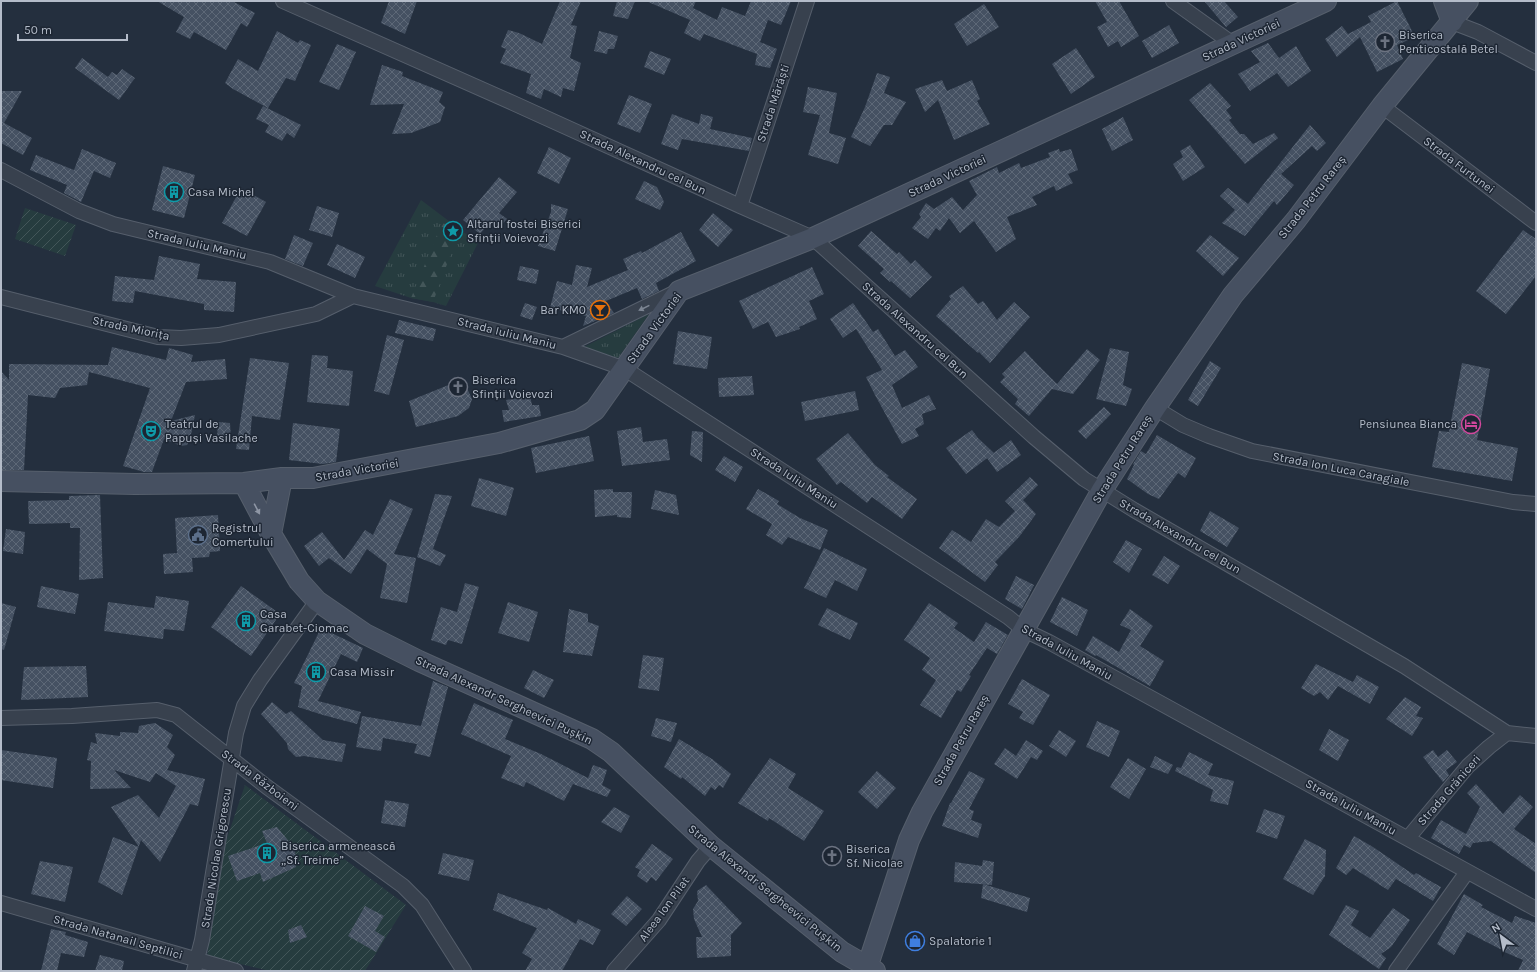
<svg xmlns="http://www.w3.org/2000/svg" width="1537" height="972" font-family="Karla,sans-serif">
	<defs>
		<pattern id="grass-tufts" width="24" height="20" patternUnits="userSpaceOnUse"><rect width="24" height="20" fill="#263c3f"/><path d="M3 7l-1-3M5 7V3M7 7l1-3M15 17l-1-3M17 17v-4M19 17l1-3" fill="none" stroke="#435659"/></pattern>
		<pattern id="forest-firs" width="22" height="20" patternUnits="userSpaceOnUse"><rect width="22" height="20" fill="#263c3f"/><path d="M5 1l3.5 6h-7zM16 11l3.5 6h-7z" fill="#435659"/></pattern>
		<pattern id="garden-furrows" width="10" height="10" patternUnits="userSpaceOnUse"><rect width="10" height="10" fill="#263c3f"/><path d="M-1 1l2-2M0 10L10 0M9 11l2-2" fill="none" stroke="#435659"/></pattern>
		<pattern id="building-cross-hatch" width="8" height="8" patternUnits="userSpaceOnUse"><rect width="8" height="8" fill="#455162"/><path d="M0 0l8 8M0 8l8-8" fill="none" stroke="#5d6877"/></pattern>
	</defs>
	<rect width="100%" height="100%" fill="#242f3e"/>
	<path fill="url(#grass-tufts)" d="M421 200 478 243 446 306 433 302 411 298 375 286Z
		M649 314 618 358 584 347Z"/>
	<path fill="url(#forest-firs)" d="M442 223 460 229 433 302 411 298Z"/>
	<path fill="url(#garden-furrows)" d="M25 208 76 225 65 256 15 239Z
		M245 785 406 905 365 971H270L207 956 223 850Z"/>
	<path fill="url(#building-cross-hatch)" d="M157 1H232L255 13 247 27 241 23 226 50 194 32 190 39 176 32 184 17Z
		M389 1H417L405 34 381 23Z
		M560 1H581L571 25 577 26 570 58 581 63 574 91 563 88 561 97 544 89 541 99 526 93 531 74 500 63 506 49 501 47 508 30 519 33 542 44Z
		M617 1H635L628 19 613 16Z
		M646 1H696L693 8 717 20 722 7 745 16 751 1H791L781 25 768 20 760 42 777 49 770 68 755 65 757 54 704 34 700 41 684 33 690 20Z
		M1095 1H1119L1139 36 1121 47 1118 41 1108 47 1097 27 1107 22Z
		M1204 1H1224L1238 17 1226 27Z
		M1397 1 1415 37 1397 45 1403 59 1377 72 1360 37 1337 57 1325 39 1342 26 1348 34 1371 22 1368 16Z
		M984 4 999 27 967 46 954 24Z
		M1169 25 1179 43 1152 58 1142 41Z
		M277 31 298 43 300 40 311 45 295 81 286 78 268 108 233 89 225 83 238 59 258 71Z
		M599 31 618 36 614 49H608L607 54 594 51Z
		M1268 43 1279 58 1296 46 1311 71 1288 87 1277 73 1250 91 1238 74 1260 62 1251 51Z
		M337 44 356 52 339 90 319 82Z
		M1076 48 1095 77 1071 94 1052 64Z
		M650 51 671 59 664 75 644 67Z
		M82 58 108 77 112 72 117 75 122 69 135 78 119 100 75 68Z
		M382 65 403 72 402 76 443 92 439 102 445 107 440 122 411 133 392 134 404 104 370 105Z
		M877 73 890 77 884 93 906 102 892 125H884L870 146 851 137 865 107Z
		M942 80 947 91 972 80 980 99 977 101 990 124 954 140 938 100 925 112 915 89Z
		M1210 83 1231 106 1226 110 1232 118 1229 120 1240 134H1244L1253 144 1274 133 1278 138 1245 164 1189 100Z
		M808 87 837 93 829 133 846 138 838 164 808 155 820 115 803 112Z
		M1 91H22L4 123 32 138 23 155 1 143Z
		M629 95 652 104 640 133 617 124Z
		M263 106 301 125 294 138 287 133 282 141 265 132 269 125 256 119Z
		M672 114 699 124 701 114 713 117 710 129 752 138 749 151 682 139 678 150 661 144Z
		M1123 117 1133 140 1112 151 1102 129Z
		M1310 125 1326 143 1317 151 1312 146 1281 174 1294 185 1277 205 1274 201 1245 236 1222 223 1235 210 1220 196 1228 188 1248 204Z
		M1190 145 1205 167 1183 181 1173 164 1183 157 1180 151Z
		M549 147 571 158 559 184 537 173Z
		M82 149 116 163 110 178 94 171 81 202 64 193 67 185 30 170 36 155 74 170Z
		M1059 149 1060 152 1071 149 1078 170 1068 174 1073 183 1056 191 1054 186 1032 197 1037 205 1007 217 1016 239 996 252 974 221 960 233 949 218 940 231 936 228 928 239 912 228 921 217 919 214 926 203 934 209 952 197 963 210 977 195 969 181 997 167 999 173 1019 163 1021 168 1050 157 1048 153Z
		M163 166 195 175 184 218 152 210Z
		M499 177 517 192 499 213 507 219 499 228 491 221 480 234 463 220Z
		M644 181 657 187 664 202 660 210 635 199Z
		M241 188 266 202 247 236 222 223Z
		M551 204 568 209 555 251 538 246 551 212Z
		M317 206 339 213 332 237 309 230Z
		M713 213 733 230 718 247 699 230Z
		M1523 230 1536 239V276L1506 314 1476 291Z
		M871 231 897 254 899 252 911 264 915 260 932 277 910 298 891 281 890 282 880 273 884 269 858 246Z
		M681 232 696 261 656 283 659 291 642 299 637 288 606 301 614 313 583 326 586 316 550 308 557 281 572 285 576 265 592 268 587 287 628 270 623 259 641 251 642 253Z
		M294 235 313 243 303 266 285 259Z
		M1210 235 1239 258 1223 276 1196 251Z
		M337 244 365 257 355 278 327 265Z
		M159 256 200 264 197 279 236 282 234 312 204 310V304L135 291 133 303 112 301 115 276 154 280Z
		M520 266 539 270 536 284 517 280Z
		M812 267 824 294 809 301 817 319 799 327 800 329 776 337 768 322 753 329 739 301Z
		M963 286 978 304 983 301 997 320 1014 302 1030 317 990 363 979 352 978 353 936 316 951 299 949 296Z
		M525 303 537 307 532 320 520 316Z
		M853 303 873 332 878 329 895 356 905 350 918 367 892 385 902 408 929 395 936 409 922 414 924 424 915 429 919 436 902 444 875 395 866 377 882 370 856 329 843 338 830 319Z
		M399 320 436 329 433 341 395 333Z
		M678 331 712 337 707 369 673 364Z
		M387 335 404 340 389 395 374 391Z
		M112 347 166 360 169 348 193 355 191 362 225 359 227 379 186 382 171 421 195 415 190 439 187 445 181 446 164 439 152 472H144L123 466 150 388 89 372 87 385 60 388 55 398 28 395 24 470H1V371L9 380V364L108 365Z
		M1110 348 1129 352 1123 385 1132 389 1126 406 1096 399Z
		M1087 349 1100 360 1073 394 1052 389 1029 416 1015 404 1018 399 1000 382 1005 377 1002 374 1025 351 1037 364 1057 384Z
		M312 355 328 356 327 368 353 371 349 406 307 402Z
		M250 358 289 363 280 420 252 416 249 450 236 449Z
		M1210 361 1221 368 1198 406 1188 400Z
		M1462 363 1490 369 1477 440 1518 448 1512 481 1432 467 1439 431 1449 432Z
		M752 376 754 395 719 397 718 378Z
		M451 384 466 386 472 399 469 408 458 416 416 427 409 401Z
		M855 391 859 410 805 421 801 402Z
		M530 396 532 405H539L541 416 504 422 502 410H509L506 400Z
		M1104 407 1111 414 1086 439 1078 431Z
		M218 422 230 423 231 440 217 439Z
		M293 423 340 429 336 462 323 464 289 460Z
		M641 427 643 442 667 439 670 460 622 466 617 431Z
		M972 430 978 438 994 453 966 474 946 448Z
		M692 431 703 432 702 462 690 455Z
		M848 433 875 465 889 476 887 477 917 499 902 519 872 497 867 503 841 482 837 485 816 459Z
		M1157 435 1196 458 1185 478 1178 473 1159 499 1148 494 1127 479 1134 465 1133 464 1141 451 1146 454Z
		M589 436 594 461 536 473 531 448Z
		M1011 440 1021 455 997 472 987 458Z
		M724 456 743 467 735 482 715 470Z
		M1030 477 1038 485 1023 500 1036 514 1019 537 995 562 998 565 985 582 939 548 952 530 971 542 986 519 999 527 1015 511 1005 501Z
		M479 478 514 488 506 516 471 506Z
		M613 489V492H632L631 518 617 517V515L595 517 594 490Z
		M758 489 779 501 777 504 800 518 828 530 820 550 788 537 782 545 766 535 772 524 746 509Z
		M655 490 676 495 679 515 651 509Z
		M435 494 452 496 433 549 446 555 440 566 417 557Z
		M100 495 103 578 79 580 80 528H70V523L29 524 28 501 69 500V496Z
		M390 499 413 509 394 554 416 558 407 603 380 598 387 564 367 549 351 574 329 558 319 566 304 546 322 532 344 560 365 530 373 535Z
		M1210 511 1239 528 1227 547 1200 531Z
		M218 515 220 551 210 552 209 557 192 558 193 572 164 574 163 554 177 553 175 518Z
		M6 529 25 532 23 554 3 551Z
		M1126 540 1142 549 1129 573 1113 562Z
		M824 548 867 569 857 591 835 580 826 598 804 588Z
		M1164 556 1180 566 1168 584 1152 575Z
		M1016 576 1034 585 1022 609 1005 599Z
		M465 583 479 587 462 644 448 640 446 645 431 640 441 607 457 612Z
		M41 586 79 594 75 614 37 607Z
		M241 586 280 614 251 656 211 627Z
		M156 596 189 601 184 631 164 629 163 639 104 631 108 602 154 608Z
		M1062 597 1088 610 1077 636 1050 622Z
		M508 602 538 612 529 642 498 633Z
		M1 603 16 607 4 650 1 649Z
		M929 603 958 623 954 628 974 642 986 622 1008 635 997 654 987 648 969 675 971 676 961 692 957 690 941 718 920 705 936 680 922 670 930 658 904 640Z
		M827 608 858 623 850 640 818 625Z
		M569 609 588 614V622L599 626 592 656 563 652Z
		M1130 609 1153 626 1140 646 1164 661 1150 686 1096 655 1095 656 1085 650 1093 636 1119 652 1131 630 1120 625Z
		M321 628 363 648 357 662 341 654 318 701 361 712 357 724 323 715 298 707 302 686 294 683Z
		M643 655 664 658 659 691 638 688Z
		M1316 664 1353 682 1357 675 1379 687 1370 704 1338 686 1328 700 1320 692 1314 696 1301 688Z
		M86 666 88 697 21 700 24 667Z
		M533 670 554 680 544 698 524 688Z
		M1022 679 1050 695 1033 725 1019 718 1023 712 1008 704Z
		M433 681 448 687 430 757 414 753 417 744 383 738 381 751 356 747 362 716 421 726Z
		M1405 697 1421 707 1416 716 1423 718 1412 736 1386 719Z
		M272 702 286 714 291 711 323 740 346 744 342 762 304 756 296 757 288 749 287 743 261 714Z
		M474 703 513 720 505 739 541 754 588 778 593 765 607 770 602 785 611 790 607 797 573 784 564 801 526 782 524 787 501 778 511 756 461 734Z
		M656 718 677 723 671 742 651 736Z
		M1097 721 1120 731 1109 757 1086 747Z
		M155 723 173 735 167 747 175 755 167 770 205 779 198 806 190 804 160 862 141 840 122 895 98 882 113 837 139 847 111 807 138 795 159 818 176 786 156 773 150 782 114 770 131 788 90 789 91 761 87 760 91 742 97 744 95 733 120 736V732L138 733 139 726Z
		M1329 729 1349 740 1338 761 1319 750Z
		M1059 730 1076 741 1066 757 1049 746Z
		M679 739 712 759 731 774 723 788 719 785 715 790 711 787 705 796 682 777 681 779 664 767Z
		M1026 740 1043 751 1037 760 1031 757 1017 779 994 764 1005 748 1016 756Z
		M1 750 57 758 53 788 1 780Z
		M1433 750 1438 757 1447 750 1457 762 1446 770 1449 775 1443 782 1423 757Z
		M1189 752 1213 764 1208 775 1234 781 1228 805 1210 801 1213 790 1175 771 1177 767 1181 768Z
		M1155 756 1173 765 1168 774 1150 767Z
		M770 758 796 774 788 788 824 811 804 841 769 818 768 821 738 803Z
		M1128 758 1146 769 1129 799 1110 787Z
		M877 771 896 788 877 809 858 792Z
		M969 771 985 779 969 809 974 811 971 820 982 824 978 838 942 826 950 803H951Z
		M1476 784 1503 814 1520 795 1533 807 1514 829 1536 844V873L1491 841 1473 843 1470 848 1464 845 1459 854 1431 838 1441 820 1466 834 1480 807 1467 793Z
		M385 800 409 804 405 827 381 823Z
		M614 807 630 816 621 833 601 822Z
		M1264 809 1285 816 1277 839 1256 832Z
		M277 827 295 849 296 867 263 882 260 873 237 881 228 856 267 843 262 831Z
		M1354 836 1373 847 1414 875 1416 873 1441 887 1433 901 1396 879 1388 890 1353 868 1346 875 1336 868Z
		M1305 839 1326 850 1325 876 1313 895 1283 879Z
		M652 844 673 859 656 881 651 877 647 883 637 876 640 870 635 867Z
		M443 853 474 860 469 881 438 874Z
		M983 860 994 862 992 885 954 882 955 862 982 866Z
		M40 861 73 867 65 902 31 894Z
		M983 884 1030 898 1027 912 981 898Z
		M706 885 742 923 731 935V956L697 958 696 937H702L694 919 693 909 698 901 697 891Z
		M498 893 547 910 548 908 576 924 578 919 601 930 593 945 580 939 562 971H525L532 959 522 953 537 928 493 910Z
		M1464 894 1483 905 1481 907 1512 923 1515 916 1536 923V971H1518L1523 960 1502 951V950L1467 932 1454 955 1437 944Z
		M627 896 642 909 626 926 611 914Z
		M1346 905 1359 911 1351 925 1370 938 1393 908 1410 920 1391 947 1381 954 1386 958 1379 969 1329 935Z
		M365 906 384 916 375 931 385 937 376 952 348 936Z
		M301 925 307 937 290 943 288 930Z
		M51 929 66 932 65 935 88 942 84 957 61 953 57 971H41Z
		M100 955 124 961 122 971H95Z"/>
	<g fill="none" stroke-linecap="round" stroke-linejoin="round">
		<defs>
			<path id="street" d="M283 1 513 103 740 206 813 238 1034 437 1084 479 1134 510 1404 666 1507 733
				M1173 1 1233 44
				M1452 22 1478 32 1536 63
				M1382 106 1536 223
				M1 170 79 211 113 224 270 262 353 296 563 347 625 369 1008 617 1024 630 1049 642 1536 909
				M740 206 807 1
				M1 297 158 337 181 338 219 335 316 314 353 296
				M563 347 678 291
				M1155 408 1183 425 1209 436 1252 451 1513 502 1536 504
				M1 718 72 716 157 710 176 715 267 787 403 886 422 905 464 971
				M1408 838 1468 766 1489 747 1507 733 1536 736
				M1 903 236 971
				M194 971 202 940 236 733 244 706 260 680 317 601
				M614 971 659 920 698 861 711 846
				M1396 971 1467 872"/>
			<path id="secondary" d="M1444 1 1452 22
				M1 481 135 484 244 483 282 478H313L499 443 580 420 595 410 679 291 813 238 1326 1
				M244 483 271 534 299 581 317 601 365 634 419 661 592 739 611 752 711 846 842 952 875 971
				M271 534 282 478
				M866 971 909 840 922 812 1102 490 1155 408 1233 295 1296 220 1382 106 1468 1"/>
		</defs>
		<use href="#street" stroke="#565f6c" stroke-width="16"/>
		<use href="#secondary" stroke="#565f6c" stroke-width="22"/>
		<use href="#street" stroke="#38414e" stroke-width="14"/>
		<use href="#secondary" stroke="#465061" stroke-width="20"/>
	</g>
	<defs><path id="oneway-solid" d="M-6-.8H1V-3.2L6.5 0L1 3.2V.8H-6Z"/></defs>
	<use fill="#7c8592" href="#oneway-solid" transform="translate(644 308) rotate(154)"/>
	<use fill="#8e96a5" href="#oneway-solid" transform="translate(257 509) rotate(62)"/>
	<defs>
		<symbol id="church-ring" viewBox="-11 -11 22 22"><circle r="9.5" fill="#1d2633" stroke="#6b7280" stroke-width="1.5"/><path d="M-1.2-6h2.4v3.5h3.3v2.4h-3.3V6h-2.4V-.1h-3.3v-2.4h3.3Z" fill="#6b7280"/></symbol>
		<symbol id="building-ring" viewBox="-11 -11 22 22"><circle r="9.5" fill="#1d2633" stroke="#0f9aa8" stroke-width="1.5"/><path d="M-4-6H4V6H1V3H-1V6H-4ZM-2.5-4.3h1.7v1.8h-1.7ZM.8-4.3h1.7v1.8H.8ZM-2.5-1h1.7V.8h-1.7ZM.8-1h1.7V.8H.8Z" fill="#0f9aa8"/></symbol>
		<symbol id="sight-ring" viewBox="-11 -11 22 22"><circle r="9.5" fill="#1d2633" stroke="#0f9aa8" stroke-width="1.5"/><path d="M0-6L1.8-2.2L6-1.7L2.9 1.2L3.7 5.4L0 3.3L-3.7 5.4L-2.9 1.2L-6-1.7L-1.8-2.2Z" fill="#0f9aa8"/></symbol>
		<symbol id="bar-ring" viewBox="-11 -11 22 22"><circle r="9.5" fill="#1d2633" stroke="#e8710a" stroke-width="1.5"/><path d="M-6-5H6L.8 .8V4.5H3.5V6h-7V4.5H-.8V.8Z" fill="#e8710a"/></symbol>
		<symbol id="hotel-ring" viewBox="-11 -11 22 22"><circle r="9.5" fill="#1d2633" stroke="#d1479c" stroke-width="1.5"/><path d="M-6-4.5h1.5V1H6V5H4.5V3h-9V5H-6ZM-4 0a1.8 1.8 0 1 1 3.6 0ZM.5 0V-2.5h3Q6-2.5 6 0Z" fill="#d1479c"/></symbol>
		<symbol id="theatre-ring" viewBox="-11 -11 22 22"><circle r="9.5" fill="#1d2633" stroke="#0f9aa8" stroke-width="1.5"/><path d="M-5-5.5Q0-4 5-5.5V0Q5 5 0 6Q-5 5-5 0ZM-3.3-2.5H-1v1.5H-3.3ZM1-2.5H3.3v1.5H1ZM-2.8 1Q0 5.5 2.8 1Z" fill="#0f9aa8"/></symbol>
		<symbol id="civic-ring" viewBox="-11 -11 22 22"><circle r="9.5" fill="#1d2633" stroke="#5c6f8a" stroke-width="1.5"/><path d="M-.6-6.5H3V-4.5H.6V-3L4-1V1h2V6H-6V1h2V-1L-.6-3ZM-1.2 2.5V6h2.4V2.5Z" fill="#5c6f8a"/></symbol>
		<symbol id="shop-ring" viewBox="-11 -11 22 22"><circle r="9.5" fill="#1d2633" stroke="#3f7fe0" stroke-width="1.5"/><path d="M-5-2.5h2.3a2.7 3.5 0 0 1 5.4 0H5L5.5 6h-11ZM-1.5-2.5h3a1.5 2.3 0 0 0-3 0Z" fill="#3f7fe0"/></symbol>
	</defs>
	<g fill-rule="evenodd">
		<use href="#church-ring" x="1374" y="31" width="22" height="22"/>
		<use href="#building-ring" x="163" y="181" width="22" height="22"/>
		<use href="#sight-ring" x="442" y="220" width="22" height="22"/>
		<use href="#bar-ring" x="589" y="299" width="22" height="22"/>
		<use href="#church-ring" x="447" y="376" width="22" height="22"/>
		<use href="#hotel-ring" x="1460" y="413" width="22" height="22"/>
		<use href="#theatre-ring" x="140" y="420" width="22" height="22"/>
		<use href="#civic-ring" x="187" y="524" width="22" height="22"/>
		<use href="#building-ring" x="235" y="610" width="22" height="22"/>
		<use href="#building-ring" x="305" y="661" width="22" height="22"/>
		<use href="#building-ring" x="256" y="842" width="22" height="22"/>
		<use href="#church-ring" x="821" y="845" width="22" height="22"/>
		<use href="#shop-ring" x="904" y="930" width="22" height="22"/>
	</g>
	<g text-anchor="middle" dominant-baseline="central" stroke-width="3" stroke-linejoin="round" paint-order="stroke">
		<g font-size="12" fill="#b4bcc9" stroke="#1d2633" text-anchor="start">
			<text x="1399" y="35">Biserica<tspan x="1399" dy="14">Penticostală Betel</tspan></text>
			<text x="188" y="192">Casa Michel</text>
			<text x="467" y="224">Altarul fostei Biserici<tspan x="467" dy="14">Sfinții Voievozi</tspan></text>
			<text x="586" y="310" text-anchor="end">Bar KM0</text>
			<text x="472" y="380">Biserica<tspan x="472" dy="14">Sfinții Voievozi</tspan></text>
			<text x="165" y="424">Teatrul de<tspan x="165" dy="14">Papuși Vasilache</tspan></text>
			<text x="1457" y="424" text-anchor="end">Pensiunea Bianca</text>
			<text x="212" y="528">Registrul<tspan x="212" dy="14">Comerțului</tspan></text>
			<text x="260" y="614">Casa<tspan x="260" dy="14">Garabet-Ciomac</tspan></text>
			<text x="330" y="672">Casa Missir</text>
			<text x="281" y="846">Biserica armenească<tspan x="281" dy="14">„Sf. Treime”</tspan></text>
			<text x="846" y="849">Biserica<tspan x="846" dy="14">Sf. Nicolae</tspan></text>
			<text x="929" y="941">Spalatorie 1</text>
		</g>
		<g font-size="12" fill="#b4bcc9" stroke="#1d2633">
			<text transform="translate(1241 40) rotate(-25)">Strada Victoriei</text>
			<text transform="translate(773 103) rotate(-72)">Strada Mărăști</text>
			<text transform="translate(643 162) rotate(25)">Strada Alexandru cel Bun</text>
			<text transform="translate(1459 165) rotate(37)">Strada Furtunei</text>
			<text transform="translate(947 176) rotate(-25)">Strada Victoriei</text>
			<text transform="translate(1312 197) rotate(-52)">Strada Petru Rareș</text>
			<text transform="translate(197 244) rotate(13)">Strada Iuliu Maniu</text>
			<text transform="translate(131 328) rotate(12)">Strada Miorița</text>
			<text transform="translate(654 328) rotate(-54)">Strada Victoriei</text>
			<text transform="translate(915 330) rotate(42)">Strada Alexandru cel Bun</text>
			<text transform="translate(507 333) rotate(14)">Strada Iuliu Maniu</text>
			<text transform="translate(1122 459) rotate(-58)">Strada Petru Rareș</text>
			<text transform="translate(1341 469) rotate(11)">Strada Ion Luca Caragiale</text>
			<text transform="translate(357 470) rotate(-10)">Strada Victoriei</text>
			<text transform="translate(794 478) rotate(33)">Strada Iuliu Maniu</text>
			<text transform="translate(1180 536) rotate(30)">Strada Alexandru cel Bun</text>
			<text transform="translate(1067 652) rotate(29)">Strada Iuliu Maniu</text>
			<text transform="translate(504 700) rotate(25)">Strada Alexandr Sergheevici Pușkin</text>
			<text transform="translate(961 740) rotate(-61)">Strada Petru Rareș</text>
			<text transform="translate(260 780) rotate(37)">Strada Războieni</text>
			<text transform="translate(1449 790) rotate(-49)">Strada Grăniceri</text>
			<text transform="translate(1351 807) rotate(29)">Strada Iuliu Maniu</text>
			<text transform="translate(216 858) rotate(-81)">Strada Nicolae Grigorescu</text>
			<text transform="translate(765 888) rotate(39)">Strada Alexandr Sergheevici Pușkin</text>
			<text transform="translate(664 909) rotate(-54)">Aleea Ion Pilat</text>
			<text transform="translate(118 937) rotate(16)">Strada Natanail Septilici</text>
		</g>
	</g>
	<rect width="1537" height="972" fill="none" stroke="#b4bcc9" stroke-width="4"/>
	<g transform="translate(1501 936) rotate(328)" stroke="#1d2633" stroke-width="3" paint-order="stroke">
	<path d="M0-3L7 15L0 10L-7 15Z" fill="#b4bcc9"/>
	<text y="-6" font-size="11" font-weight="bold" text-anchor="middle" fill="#b4bcc9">N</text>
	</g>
	<path d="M18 34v6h109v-6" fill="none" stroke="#b4bcc9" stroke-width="2"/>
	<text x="24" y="34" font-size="12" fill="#b4bcc9" stroke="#1d2633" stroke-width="3" paint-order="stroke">50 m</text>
</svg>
